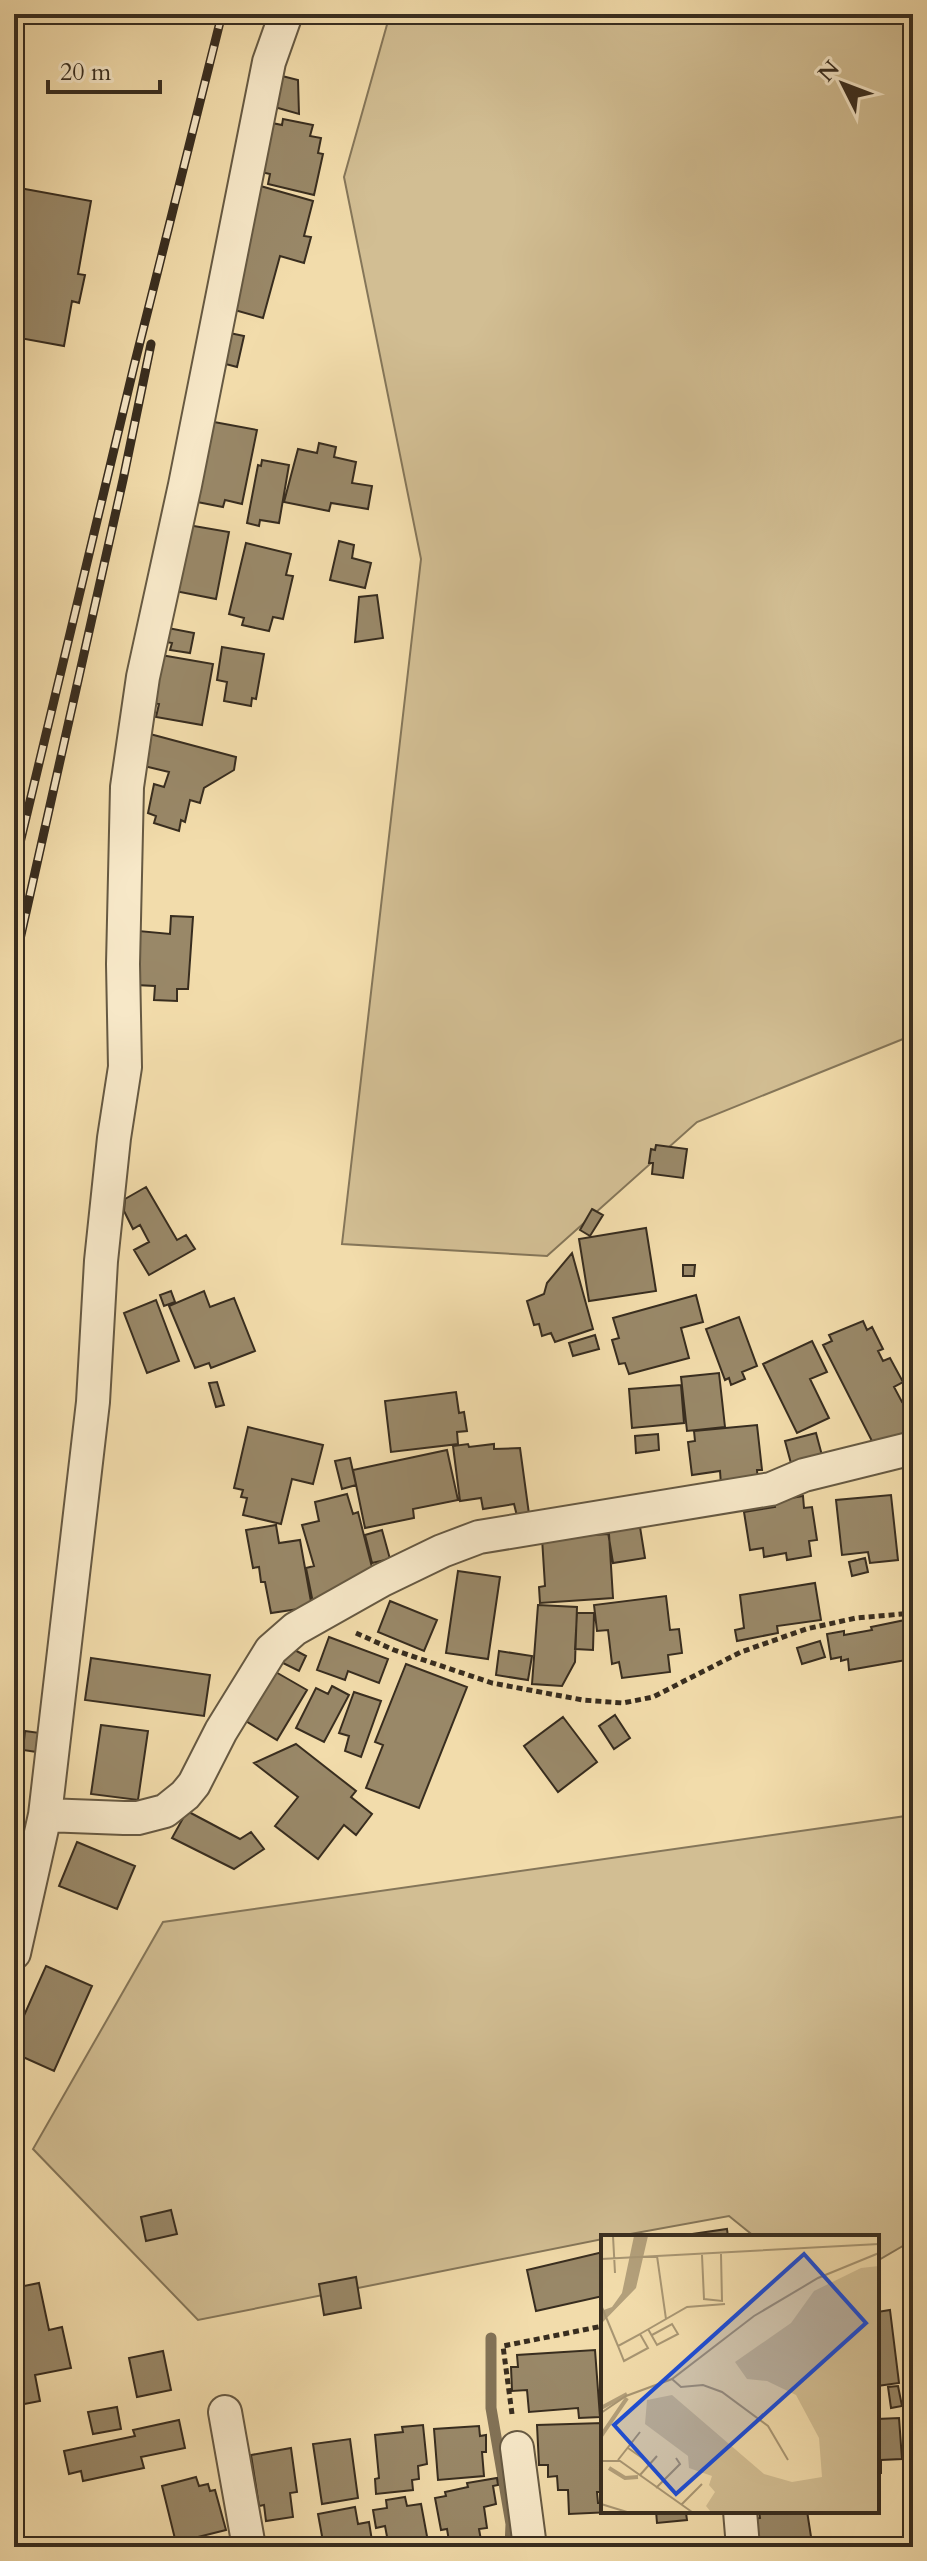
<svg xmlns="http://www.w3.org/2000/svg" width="927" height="2561" font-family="Cardo,serif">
	<rect width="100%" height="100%" fill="#f2dcab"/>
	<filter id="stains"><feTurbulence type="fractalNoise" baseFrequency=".0025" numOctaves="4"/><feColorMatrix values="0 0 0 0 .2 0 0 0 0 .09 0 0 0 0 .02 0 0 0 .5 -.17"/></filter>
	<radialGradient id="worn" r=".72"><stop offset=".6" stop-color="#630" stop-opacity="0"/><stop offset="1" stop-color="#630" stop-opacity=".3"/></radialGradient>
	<path fill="#d2be93" stroke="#857659" stroke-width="2" d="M390 14H913V1035L697 1122 547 1256 342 1244 421 559 344 177Z
		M913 1815V2240L877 2261V2237H755L729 2216 614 2237H603V2239L198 2320 33 2149 163 1922Z"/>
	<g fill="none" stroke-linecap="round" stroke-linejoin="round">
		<path stroke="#827256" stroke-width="11" d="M491 2338V2408L511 2524 510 2547"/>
	</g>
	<path fill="#998868" stroke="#382d1f" stroke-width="2" d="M278 75 298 80 299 114 271 106Z
		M283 119 313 125 310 136 321 138 318 153 323 154 314 195 268 184 270 174 261 172 272 123 282 125Z
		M257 185 313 201 304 236 311 237 304 263 280 256 263 318 231 309 256 211 250 209Z
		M14 187 91 201 78 274 85 275 79 303 72 301 64 346 14 337Z
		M225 332 244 336 237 367 218 362Z
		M214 422 257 430 242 504 225 500 223 507 197 502Z
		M319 443 336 447 334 457 356 462 352 483 372 486 368 509 331 503 329 511 284 502 298 449 317 453Z
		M262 460 289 465 279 523 260 520 259 526 247 523 258 465 261 466Z
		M188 525 229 532 216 599 175 591Z
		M339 541 354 545 352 558 371 563 365 588 330 580Z
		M246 543 291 554 286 575 293 576 283 619 273 617 269 631 242 625 244 618 229 614Z
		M377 595 383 638 355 642 359 597Z
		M168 628 194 633 190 653 170 650 172 643 166 642Z
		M222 647 264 654 256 699 252 698 251 706 224 701 227 682 217 680Z
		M161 655 213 664 202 725 156 717 159 704 152 703Z
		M150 734 236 757 234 770 204 788 200 803 190 800 185 822 181 820 179 831 154 823 156 816 148 813 154 784 164 787 169 772 144 766Z
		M171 916 193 917 188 989H177V1001L154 1000 155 986 136 985 139 931 170 934Z
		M656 1145 687 1149 683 1178 652 1174 653 1163H649L651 1149 655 1150Z
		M146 1187 177 1240 186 1235 195 1249 149 1275 134 1250 149 1242 140 1225 133 1229 124 1211 125 1199Z
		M592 1209 603 1215 590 1236 580 1230Z
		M646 1228 656 1291 589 1301 579 1239Z
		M572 1253 593 1329 555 1342 551 1333 542 1336 539 1324 534 1325 527 1301 544 1294 547 1283Z
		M683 1265H695L694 1276H683Z
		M171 1291 175 1302 164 1306 160 1295Z
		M204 1291 210 1307 234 1298 255 1351 211 1368 209 1363 195 1368 169 1306Z
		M696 1295 703 1322 681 1328 689 1358 629 1374 625 1363 619 1364 612 1340 619 1338 613 1318Z
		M156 1300 179 1361 147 1373 124 1313Z
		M739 1317 757 1366 742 1372 745 1379 731 1385 729 1378 725 1380 706 1329Z
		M863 1321 867 1330 872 1327 883 1349 878 1351 883 1361 890 1358 903 1382 894 1387 902 1402 912 1397 913 1400V1416L909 1419 913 1429 876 1449 823 1345 832 1341 829 1335Z
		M595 1335 599 1349 573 1356 569 1343Z
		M812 1341 827 1372 810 1379 829 1418 797 1433 763 1364Z
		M719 1373 725 1427 687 1431 681 1377Z
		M217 1382 224 1405 216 1407 209 1383Z
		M681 1385 684 1423 632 1428 629 1389Z
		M456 1392 459 1413 464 1412 467 1431 457 1432 458 1444 391 1452 385 1401Z
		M757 1425 762 1470H757L758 1482 721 1485 720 1471 692 1475 688 1442 695 1441 694 1431Z
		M248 1427 323 1445 313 1484 292 1479 281 1524 243 1515 247 1498 241 1497 243 1490 234 1488Z
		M816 1433 823 1459 792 1467 785 1441Z
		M658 1434 659 1450 636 1453 635 1436Z
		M468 1444 469 1447 494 1444V1449L520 1448 529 1514 517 1516 514 1504 483 1509 481 1498 460 1501 453 1446Z
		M447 1450 458 1500 413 1509 414 1518 365 1528 353 1470Z
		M350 1458 356 1485 342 1489 335 1461Z
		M347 1494 353 1514 358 1512 373 1571 313 1603 306 1568 314 1566 302 1525 319 1521 315 1502Z
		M891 1495 898 1560 870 1563 868 1552 842 1555 836 1500Z
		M803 1496 804 1508 812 1507 817 1540 809 1541 811 1556 787 1560 786 1553 764 1557 763 1548 750 1550 744 1512 775 1507 774 1501Z
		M913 1501V1553H909L906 1502Z
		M276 1525 279 1543 300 1540 312 1607 271 1613 265 1582H261L259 1567 253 1568 246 1530Z
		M640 1527 645 1558 613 1563 608 1532Z
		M382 1530 390 1559 372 1563 365 1535Z
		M609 1534 613 1598 540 1603 539 1587 545 1586 542 1538Z
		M865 1558 868 1572 852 1576 849 1562Z
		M458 1571 500 1577 488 1659 446 1653Z
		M815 1583 821 1620 777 1626 778 1633 737 1641 735 1630 744 1628 740 1595Z
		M666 1596 670 1630 679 1629 682 1653 668 1655 670 1672 622 1678 619 1662 612 1664 608 1630 597 1631 594 1605Z
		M390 1601 437 1620 424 1651 378 1632Z
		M538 1605 577 1607 575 1662 562 1686 532 1684Z
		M577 1613H594L593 1650 575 1649Z
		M905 1620 912 1659 849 1670 848 1659 841 1661V1657L831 1659 827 1634 844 1631V1635L872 1630 871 1627Z
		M329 1637 388 1659 379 1683 348 1671 345 1680 317 1670Z
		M820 1641 825 1657 802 1664 797 1648Z
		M289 1647 306 1656 299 1671 281 1662Z
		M499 1651 532 1656 528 1680 496 1675Z
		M91 1658 210 1675 204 1716 85 1700Z
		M406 1664 467 1687 419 1808 366 1788 383 1745 375 1742Z
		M274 1671 307 1690 277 1740 244 1720Z
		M332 1686 349 1695 324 1742 296 1728 316 1688 328 1694Z
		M354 1692 381 1701 361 1757 345 1751 349 1736 339 1733Z
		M615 1715 630 1738 614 1749 599 1726Z
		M563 1717 597 1762 558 1792 524 1746Z
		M101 1725 148 1731 138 1800 91 1794Z
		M25 1731 40 1733 37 1752 23 1750Z
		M296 1744 356 1791 351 1797 372 1814 356 1835 344 1825 318 1859 275 1826 298 1797 254 1763Z
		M187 1811 240 1839 251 1832 264 1849 234 1869 172 1838Z
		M77 1842 135 1866 117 1909 59 1886Z
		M46 1966 92 1986 54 2071 14 2053V2038Z
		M171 2210 177 2234 146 2241 141 2217Z
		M727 2229 728 2237H686L685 2235Z
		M603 2252V2296L536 2311 527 2270Z
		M356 2277 361 2308 324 2315 319 2284Z
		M39 2283 49 2330 62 2327 71 2368 35 2375 40 2401 14 2406V2288Z
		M890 2310 899 2383 877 2386V2312Z
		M595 2350 600 2417 579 2418 578 2408 529 2412 527 2390 512 2391 511 2367H518L517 2355Z
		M163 2351 171 2390 137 2397 129 2358Z
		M913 2370V2402H911L907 2371Z
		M898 2386 902 2406 891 2408 888 2387Z
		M117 2407 121 2429 93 2434 88 2412Z
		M899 2418 902 2459 881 2460V2473H877V2419Z
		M179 2420 185 2448 141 2457 144 2468 83 2481 81 2471 69 2474 64 2451 135 2436 133 2430Z
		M603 2423V2492H597L598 2503H603V2511L612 2512 569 2514 568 2490H558L557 2476 548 2477V2465H539L537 2425Z
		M423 2425 427 2464 418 2466 419 2479 412 2480 413 2490 376 2494 375 2479 379 2478 375 2435 403 2432 402 2427Z
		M479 2426 480 2436 486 2435V2452H482L484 2476 438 2480 434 2429Z
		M350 2439 358 2498 322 2504 313 2444Z
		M291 2448 297 2492 290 2493 293 2517 266 2521 264 2505 259 2506 251 2455Z
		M910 2455H913V2490H912Z
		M196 2477 199 2486 208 2484 210 2491 215 2490 226 2530 198 2537 201 2547H177L162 2486Z
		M497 2478 498 2485 493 2486 496 2504 484 2507 487 2528 479 2529 482 2546 450 2547 447 2529 441 2530 435 2498 446 2496 445 2492 468 2487 467 2483Z
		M405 2497 407 2506 421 2504 429 2547H389L385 2526 376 2528 373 2510 387 2508 386 2500Z
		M355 2507 358 2524 369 2522 373 2547H324L318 2514Z
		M656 2511H705L686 2513 687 2520 657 2523Z
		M759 2511H807L812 2543 787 2547H759L755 2519 760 2518Z"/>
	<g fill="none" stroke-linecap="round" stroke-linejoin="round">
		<defs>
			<path id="minor" d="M45 1815 124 1818H138L165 1811 185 1795 194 1784 221 1731 271 1650 295 1629 382 1580 442 1551 479 1537 771 1489 804 1475 913 1448
				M14 1953 45 1815 93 1402 101 1261 114 1138 125 1067 123 964 127 787 143 677 185 485 269 62 286 14
				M225 2412 249 2547
				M517 2448 530 2547
				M740 2511 743 2547"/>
		</defs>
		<use href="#minor" stroke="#665942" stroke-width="36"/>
		<path stroke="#382d1f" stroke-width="5" stroke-dasharray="6 4" stroke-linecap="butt" d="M356 1633 394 1650 492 1683 583 1700 623 1703 653 1697 741 1652 806 1629 856 1618 913 1613
			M512 2414 503 2346 603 2326"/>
		<use href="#minor" stroke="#f7e8c8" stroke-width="32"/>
		<defs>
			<path id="rail" d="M14 868 134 366 222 14
				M14 966 123 480 151 344"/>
		</defs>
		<use href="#rail" stroke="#382d1f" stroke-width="9"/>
		<use href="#rail" stroke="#f7e8c8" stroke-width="6" stroke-dasharray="18" stroke-linecap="butt"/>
	</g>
	<g transform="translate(601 2235)">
		<rect width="278" height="278" fill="#f2dcab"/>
		<path d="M278 31V277H110L105 271 114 257 108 250 111 241 88 233 87 221 44 189 46 165 71 160 163 239 191 247 221 242 218 203 195 160 166 146 146 144 134 127 190 88 213 56 260 33Z" fill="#d2be93"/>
		<path d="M33 1H47L35 53 0 89V76L11 72 21 58Z" fill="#b3a07b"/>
		<path fill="none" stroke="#b3a07b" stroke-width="4" d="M0 173 26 159M0 201 26 163M8 233 24 243 37 242"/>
		<path fill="none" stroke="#a89673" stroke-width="2" d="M12 1 14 38M101 20 103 64 121 66 120 19M56 21 65 84M0 24 278 9M0 70 17 111M47 94 56 110 77 99 71 89 51 100M39 99 86 72 124 69M39 99 47 113 23 126 17 111ZM71 144 80 152 102 150 121 157 167 191 187 225M0 178 25 161 71 144 153 81 217 43 278 18M27 213 47 227M17 225 39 197M0 226H19L91 277M39 240 56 221M55 253 79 229 75 223M0 269 26 277M80 270 101 249"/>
		<path fill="#1d4ed8" fill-opacity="0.15" stroke="#1d4ed8" stroke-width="4" d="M203 19 265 88 75 259 13 190Z"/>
		<rect width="278" height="278" fill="none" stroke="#382d1f" stroke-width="4"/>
	</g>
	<rect width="927" height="2561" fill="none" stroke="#f2dcab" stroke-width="48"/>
	<rect x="16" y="16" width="895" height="2529" fill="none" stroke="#382d1f" stroke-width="4"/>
	<rect x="24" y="24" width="879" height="2513" fill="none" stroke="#382d1f" stroke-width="2"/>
	<g transform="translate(843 84) rotate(312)" stroke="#f7e8c8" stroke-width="6" paint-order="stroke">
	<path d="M0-6L14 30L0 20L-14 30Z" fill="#382d1f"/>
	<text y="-12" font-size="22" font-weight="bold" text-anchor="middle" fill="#382d1f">N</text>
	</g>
	<path d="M48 80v12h112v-12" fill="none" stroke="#382d1f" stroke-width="4"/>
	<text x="60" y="80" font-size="24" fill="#382d1f" stroke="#f7e8c8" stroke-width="6" paint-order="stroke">20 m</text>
	<rect width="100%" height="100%" filter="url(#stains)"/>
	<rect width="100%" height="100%" fill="url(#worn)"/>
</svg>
